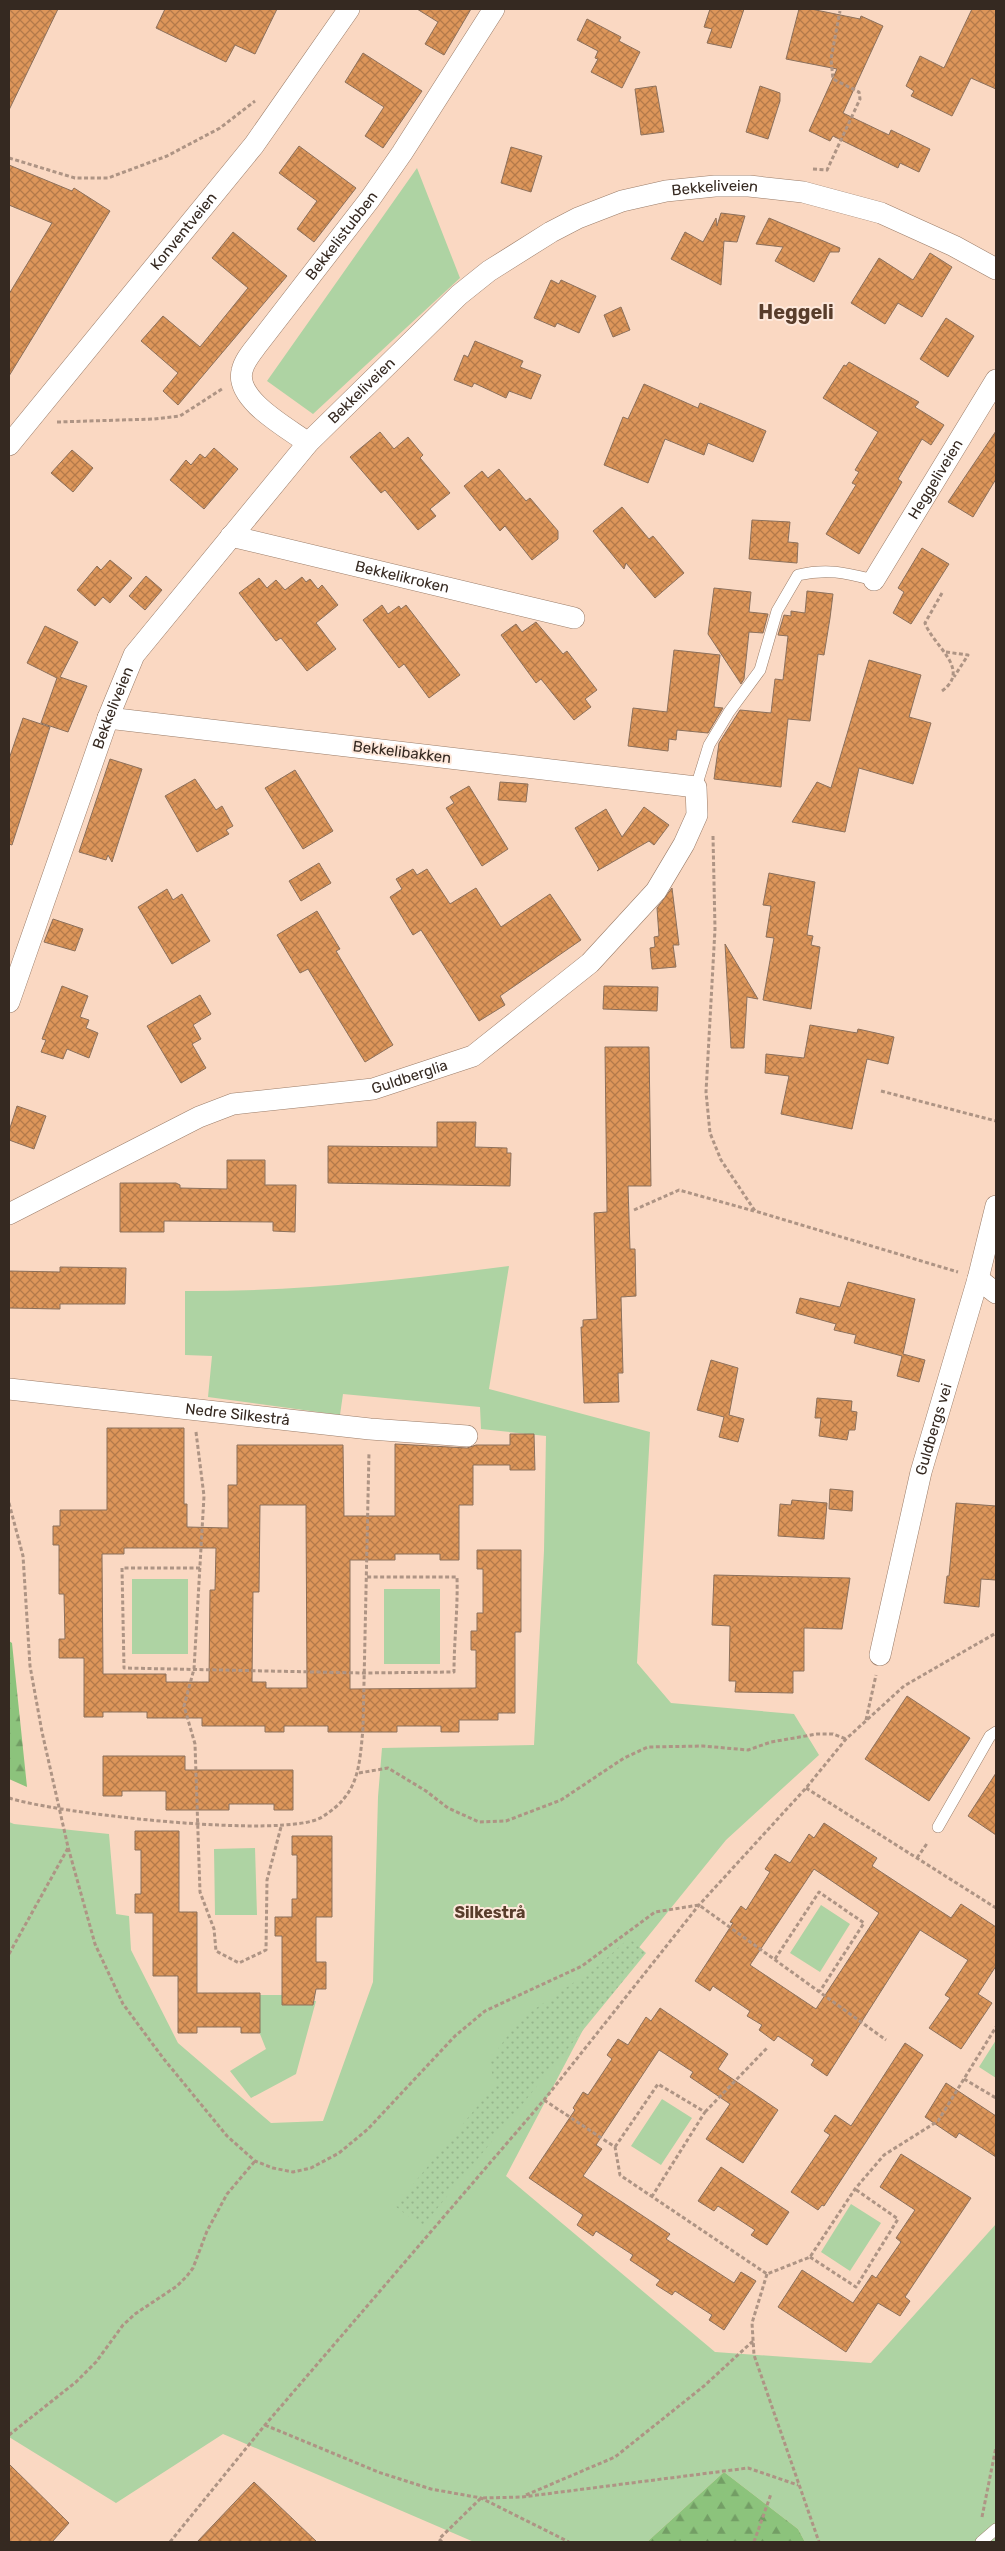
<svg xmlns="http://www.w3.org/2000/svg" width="1005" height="2551" font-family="Rubik,sans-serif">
	<defs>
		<pattern id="forest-firs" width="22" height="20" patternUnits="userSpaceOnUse" patternTransform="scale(1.25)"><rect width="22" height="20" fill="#8cc37c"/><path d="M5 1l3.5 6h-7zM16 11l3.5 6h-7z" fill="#739e65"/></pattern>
		<pattern id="garden-dots" width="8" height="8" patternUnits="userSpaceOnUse" patternTransform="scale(1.25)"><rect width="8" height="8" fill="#aed3a3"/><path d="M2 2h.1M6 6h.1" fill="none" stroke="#96b58c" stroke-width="1.8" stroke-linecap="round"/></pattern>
		<pattern id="building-cross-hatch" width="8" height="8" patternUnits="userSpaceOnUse" patternTransform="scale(1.25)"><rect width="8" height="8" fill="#dd965a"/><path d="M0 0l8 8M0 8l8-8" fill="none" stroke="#b47a4a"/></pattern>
	</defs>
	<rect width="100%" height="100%" fill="#fad8c2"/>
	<path fill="#aed3a3" d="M417 168 460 278 313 414 267 381Z
		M509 1266 489 1389 650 1432 637 1663 671 1703 794 1714 819 1755 726 1840 603 1992 506 2176 715 2352 871 2363 996 2224V2542H805L798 2529 724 2472 647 2542H474L223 2434 116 2503 9 2437V1822L14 1824 109 1834 116 1914 129 1916 131 1950 178 2043 271 2123 323 2121 373 1982 378 1797 382 1748 534 1745 544 1551 546 1436 481 1429 480 1407 343 1394 340 1415 208 1397 212 1356 185 1355V1291C295 1292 401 1280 509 1266Z
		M132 1579H188V1654H132Z
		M384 1589H440V1664H384Z
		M255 1848 257 1915H215L214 1849Z
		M821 1905 850 1924 820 1972 790 1953Z
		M260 1995H283V2001H316L296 2074 251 2098 230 2071 266 2049 260 2034Z
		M996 2040V2078L979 2067Z
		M662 2099 692 2118 661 2165 631 2146Z
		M851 2204 881 2223 850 2271 821 2252Z"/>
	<path fill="url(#forest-firs)" d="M9 1641 12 1643 27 1787 9 1779Z
		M724 2472 798 2529 805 2542H647Z"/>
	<path fill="url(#garden-dots)" d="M629 1938 646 1953 422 2227 395 2206 495 2085 489 2061 520 2019 598 1966Z"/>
	<path fill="url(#building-cross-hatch)" stroke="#8c705b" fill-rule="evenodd" d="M9 9H58L9 110Z
		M165 9H277L255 54 235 45 226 62 156 28Z
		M417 9H471L444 55 425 44 438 22Z
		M710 9H744L731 48 707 43 712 29 704 27Z
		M799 9H811L860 19 861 16 883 26 843 113 889 135 891 130 930 149 919 172 900 163 898 168 833 136 830 141 809 131 837 69 786 59Z
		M972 9H996V89L971 78 952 116 911 96 914 91 906 86 920 56 944 68Z
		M587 19 621 37 619 41 640 52 622 88 591 72 598 59 595 58 598 51 577 40Z
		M363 53 422 91 383 148 365 136 384 107 345 82Z
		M656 86 664 132 641 135 635 89Z
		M760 86 780 93V101L768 139 746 132Z
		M299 146 356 188 314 242 297 229 317 201 279 173Z
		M511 147 542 156 531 192 501 183Z
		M9 165 72 191 74 188 110 211 9 376V294L52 223 9 205Z
		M721 213 745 216 737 242 724 241 721 285 671 259 685 232 703 242 716 218 717 226Z
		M769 218 840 248 839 252H830L814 282 775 261 783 247 756 244Z
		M233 232 287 276 178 405 163 391 178 373 141 341 163 316 200 347 248 288 212 258Z
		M930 253 952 267 922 317 898 303 885 324 851 303 879 258 913 280Z
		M551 280 559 284 561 280 596 296 579 333 557 323 555 327 534 318Z
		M621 307 630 330 613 337 604 315Z
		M946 318 974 336 948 377 920 359Z
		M475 341 523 361 520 367 541 375 531 399 509 391 506 398 474 383 472 387 454 380 464 355 468 357Z
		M849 362 919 402 915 407 944 425 931 445 922 439 898 479 902 482 859 554 826 534 856 485 852 483 859 472 855 470 878 432 823 398 844 365 846 366Z
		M644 384 698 408 700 403 766 431 753 462 708 443 704 455 665 439 648 483 604 465 623 417 628 419Z
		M996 431V479L973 517 948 502Z
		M380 432 394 449 408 437 423 455 420 458 450 493 430 509 436 516 418 530 385 490 381 493 350 457Z
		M214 448 238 469 204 509 170 480 186 460 191 465 200 454 205 458Z
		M72 450 93 468 73 492 51 473Z
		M499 469 526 501 530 498 558 531V539L532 560 505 526 500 531 464 486 482 471 488 478Z
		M622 507 649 539 653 536 684 573 655 598 626 563 624 569 593 531Z
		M752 520 790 522 788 542 798 543 797 563 749 559Z
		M922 548 949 564 911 624 893 613 904 592 898 588Z
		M110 560 132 578 110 603 103 597 95 606 77 590 97 566 101 570Z
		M146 576 162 590 145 610 129 596Z
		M302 577 306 582 310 579 318 589 322 585 338 605 316 623 336 649 307 671 281 638 276 641 239 593 259 578 267 588 276 580 285 590Z
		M714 588 751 592 749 612 768 614 763 633 749 632 744 679 741 684 708 634Z
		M807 591 833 594 830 618 824 655 818 654 810 721 788 719 781 787 714 779 719 743 740 710 771 713 775 679 783 680 788 636 778 635 784 615 791 616V611L805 613Z
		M382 605 388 614 399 606 401 609 406 605 460 675 429 698 404 664 399 668 363 620Z
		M536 622 563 654 567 651 597 690 585 699 591 707 574 720 541 679 536 683 501 635 516 624 522 632Z
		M45 626 78 642 60 677 87 686 68 732 41 723 57 678 27 663Z
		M674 650 720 655 714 707 723 708 708 733 677 730 676 740 669 739 668 751 628 746 633 708 667 712Z
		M869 660 921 675 909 717 931 723 913 784 859 768 845 832 792 822 817 782 831 788Z
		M23 718 50 727 12 845 9 844V759Z
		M110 759 142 769 112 862 108 855 106 860 79 852Z
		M295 770 333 831 303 849 265 788Z
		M195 779 216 810 222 806 233 826 226 830 229 834 197 852 165 796Z
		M500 782 528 784 526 802 498 800Z
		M469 786 508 849 482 866 446 808 454 803 450 797Z
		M644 807 669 825 654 845 649 841 597 871 599 869 575 828 606 809 622 837Z
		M319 863 331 883 301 901 289 881Z
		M413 869 417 875 427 869 450 904 476 888 501 927 550 894 581 940 500 996 505 1005 479 1021 421 930 413 935 390 897 402 889 396 879Z
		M769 873 815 882 807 935 813 936 811 945 820 947 811 1009 763 1000 774 938 766 937 771 906 763 905Z
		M672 888 679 945H673L676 967 652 969 650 948 655 947 654 937 659 936 657 908Z
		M167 889 173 900 182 894 210 941 172 964 138 907Z
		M317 911 340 949 336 951 393 1045 365 1062 308 969 300 973 277 935Z
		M53 919 83 929 75 951 44 942Z
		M725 944 758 999 747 997 744 1048H731Z
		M62 986 88 996 80 1017 89 1020 86 1028 98 1033 89 1058 67 1049 63 1059 41 1052 46 1040 42 1039Z
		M604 986 658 987 657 1011 603 1009Z
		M200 995 211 1014 193 1025 201 1039 192 1044 206 1068 181 1083 147 1026Z
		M810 1025 857 1033 858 1029 894 1037 888 1064 867 1059 852 1129 781 1114 789 1076 765 1073 766 1054 804 1058Z
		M605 1047H649L651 1186H628L630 1249H635L636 1296 621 1297 623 1373H618L619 1402 584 1403 581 1327H583V1320L597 1319 594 1213 607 1212Z
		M17 1106 46 1116 34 1149 9 1140V1131Z
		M437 1122H476L475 1147 507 1148V1153H511L510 1186 328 1183V1146L437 1147Z
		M227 1160H265V1185H296L295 1232 273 1231V1222L164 1221V1232H120V1183H176L180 1185V1188L227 1189Z
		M60 1267 126 1268 125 1304H60V1309L9 1308V1271L60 1272Z
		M848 1282 915 1299 903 1354 925 1360 919 1382 897 1376 902 1356 854 1343 856 1335 834 1330 836 1324 796 1313 800 1298 840 1307Z
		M711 1360 738 1368 729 1415 744 1419 738 1442 719 1437 724 1417 697 1410Z
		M817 1398 852 1401 851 1411 857 1412 855 1430H849L847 1440 819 1436 821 1418H815Z
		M107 1428H184V1504H187V1527L228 1528V1485H237V1445H343L344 1516H395V1444L467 1448 476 1445H510V1434H534L535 1470H510V1465H473V1505H459V1560H440V1554H395V1560H350V1689L476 1688V1650H471V1631H477V1613H483V1569H477V1550H521V1632H515V1713H498V1720H459V1732H441V1726H397V1732H328V1726H284V1732H265V1726H202V1718H147V1712H103V1717H84V1658H59V1639H65L64 1594H59V1545H53V1526H60V1510H107ZM260 1505H306L307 1688H266V1682H252L253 1592H259ZM124 1548H216L215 1590H210L209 1682H166V1674H103L102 1554H124Z
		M830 1489 853 1491 852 1511 829 1509Z
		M792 1500 827 1503 824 1539 778 1536 780 1504 791 1505Z
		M956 1503 996 1506V1580L981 1579 979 1607 944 1603 947 1576H949Z
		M714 1575 850 1578 842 1629 804 1628V1671H793V1693L735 1692 736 1681H729L730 1626 712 1625Z
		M907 1696 970 1738 929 1801 865 1759Z
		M103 1756H185V1770H293V1810H274V1804H229V1810H166V1791H122V1796H103Z
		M996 1773V1835L968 1816Z
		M824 1823 877 1858 872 1866 951 1918 961 1904 996 1927V1966L978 1994 992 2003 961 2049 929 2028 950 1998 945 1995 968 1960 920 1930 827 2076 811 2065 814 2060 778 2036 774 2041 759 2030 762 2025 747 2016 750 2011 713 1986 710 1991 695 1981 733 1923 730 1922 741 1906 746 1910 770 1872 765 1869 775 1854 790 1863 809 1834 814 1838ZM814 1869 879 1913 816 2009 750 1965Z
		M135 1831H179V1912H197V1993H260V2033H241V2027H197V2033H178V1976H153V1913H135V1894H141V1850H135Z
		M292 1836H332V1917H316V1962H326V1989H316L313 2005H282V1936H275V1917H292V1899H297V1855H292Z
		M660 2008 728 2054 718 2069 778 2110 743 2163 706 2139 730 2104 690 2077 693 2072 659 2050 596 2145 602 2149 583 2176 670 2234 666 2239 734 2283 741 2272 756 2281 724 2330 709 2320 712 2315 675 2291 672 2295 656 2285 660 2280 630 2260 633 2255 596 2231 593 2236 577 2225 583 2215 529 2178 575 2110 573 2108 583 2092 588 2095 612 2059 607 2055 618 2039 628 2045 646 2017 651 2021Z
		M905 2043 923 2055 824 2206 822 2205 818 2210 791 2192 830 2135 824 2131 835 2115 851 2126Z
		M946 2083 996 2116V2157L959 2133 956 2138 925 2117Z
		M901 2154 971 2198 905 2297 910 2301 900 2316 878 2303 846 2352 778 2307 802 2270 853 2303 872 2275 876 2278 901 2242 896 2238 915 2210 880 2187Z
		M721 2167 789 2212 767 2245 751 2235 755 2230 718 2206 714 2211 698 2201Z
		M9 2464 69 2523 52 2542H9Z
		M254 2482 317 2542H197Z"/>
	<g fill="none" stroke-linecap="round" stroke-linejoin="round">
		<defs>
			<path id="service" d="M696 787 709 745 729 712 760 670 777 611 798 575C828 568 846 573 874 580
				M938 1827 990 1736 996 1732
				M981 2542 996 2529"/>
			<g id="minor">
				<path id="s1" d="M308 443C288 428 235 400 242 371 244 361 252 352 258 344L370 199 402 153 494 9"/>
				<path id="s2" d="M9 445 254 145 349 9"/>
				<path id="s3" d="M231 536 574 618"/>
				<path id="s4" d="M874 580 996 380"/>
				<path id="s5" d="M9 1002 108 718 134 655 308 443 459 295 489 271 551 232 578 218 622 201 666 191 715 186H749L803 192 881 213 954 246 996 269"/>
				<path id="s6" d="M9 1214 199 1117 233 1104 373 1089 473 1056 590 963 656 891 684 844 697 815 696 787 108 718"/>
				<path d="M978 1279 996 1293"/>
				<path id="s7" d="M9 1389 370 1429 467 1436"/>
				<path id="s8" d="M880 1655 921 1472 978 1279 996 1206"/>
			</g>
		</defs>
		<use href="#service" stroke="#9a7c68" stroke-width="12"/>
		<use href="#minor" stroke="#9a7c68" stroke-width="22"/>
		<path stroke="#ae9484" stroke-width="3" stroke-dasharray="4 2.5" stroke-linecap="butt" d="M9 158 75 178H108L167 156 220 128 255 101
			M813 169 827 170 860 99 859 92 833 79 831 59 840 11
			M57 422 154 419 180 416 222 389
			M942 593 925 623C933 646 972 669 942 691
			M946 652 968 655 954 677
			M713 836 715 929 706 1092 710 1133 721 1160 755 1211 958 1272
			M881 1091 996 1121
			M634 1210 679 1190 754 1211
			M196 1432 204 1496 194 1669 184 1706 195 1744 200 1892 214 1929 216 1951 239 1963 266 1950 267 1880 281 1827
			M9 1503 23 1556 30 1666 42 1732 68 1847 95 1944 123 2004 163 2058 227 2136 255 2161 273 2168 293 2172 311 2168 339 2153 368 2129 455 2036 485 2011 582 1966 655 1912 699 1905 886 2040
			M200 1568H122L124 1668 363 1673 454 1672C454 1640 458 1609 457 1577H367
			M866 1720 876 1675
			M359 1773 388 1768 426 1791 448 1808 479 1822 506 1821 561 1800 624 1758 648 1747 703 1746 748 1750 771 1742 817 1734H833L846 1739
			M806 1788 996 1908
			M9 1798C54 1813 286 1840 322 1817 359 1794 359 1769 363 1729L369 1452
			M917 1858 928 1842
			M9 1954 68 1848
			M775 1959 819 1892 864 1923 820 1991
			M964 2079 996 2098
			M544 2100 615 2147 620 2175 767 2274 810 2257 855 2189 884 2155 938 2121 996 2027
			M705 2112 768 2047
			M615 2147 658 2084 705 2112 651 2198
			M810 2257 856 2287 898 2219 855 2189
			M767 2274 752 2323 754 2355 819 2542
			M265 2425 378 2472 431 2489 481 2498 569 2542
			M9 2435 76 2382 96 2362 123 2325 135 2314 177 2286 187 2276 193 2268 207 2231 227 2194 255 2161
			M526 2495 615 2457 704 2386 753 2341
			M982 2517 996 2447
			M170 2542 265 2425 544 2100 699 1905 806 1788 846 1739 904 1686 996 1633
			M442 2542 439 2539 481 2498 522 2497 748 2468 798 2485
			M754 2542 771 2494"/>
		<use href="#service" stroke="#fff" stroke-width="11"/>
		<use href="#minor" stroke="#fff" stroke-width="21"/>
	</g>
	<g text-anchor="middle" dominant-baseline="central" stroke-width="4" stroke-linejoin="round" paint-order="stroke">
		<g font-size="15" fill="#352921" stroke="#fde8db">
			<text stroke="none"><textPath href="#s5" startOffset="1138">Bekkeliveien</textPath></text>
			<text stroke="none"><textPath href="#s2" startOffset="276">Konventveien</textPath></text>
			<text stroke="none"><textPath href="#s1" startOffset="271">Bekkelistubben</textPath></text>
			<text stroke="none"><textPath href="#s5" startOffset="718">Bekkeliveien</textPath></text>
			<text stroke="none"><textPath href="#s4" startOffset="118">Heggeliveien</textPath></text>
			<text stroke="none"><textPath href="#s3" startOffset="176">Bekkelikroken</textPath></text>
			<text stroke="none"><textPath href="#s5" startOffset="312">Bekkeliveien</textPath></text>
			<text transform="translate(402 752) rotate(7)">Bekkelibakken</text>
			<text stroke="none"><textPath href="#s6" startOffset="429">Guldberglia</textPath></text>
			<text stroke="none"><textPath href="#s7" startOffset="230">Nedre Silkestrå</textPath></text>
			<text stroke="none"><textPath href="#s8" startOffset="232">Guldbergs vei</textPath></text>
		</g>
		<g font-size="16" font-weight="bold" fill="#583d2b" stroke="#fde8db">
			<text x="490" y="1912">Silkestrå</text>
		</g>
		<g font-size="20" font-weight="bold" fill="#583d2b" stroke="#fde8db">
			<text x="796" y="312">Heggeli</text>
		</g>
	</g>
	<rect width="1005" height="2551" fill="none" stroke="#352921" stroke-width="20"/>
</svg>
